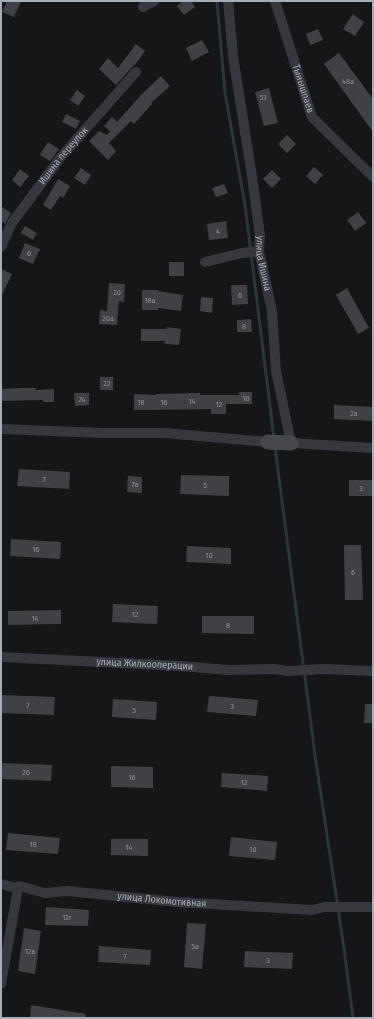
<svg xmlns="http://www.w3.org/2000/svg" width="374" height="1019" font-family="'Fira Sans Condensed',sans-serif">
	<rect width="100%" height="100%" fill="#161618"/>
	<g fill="none" stroke-linecap="round" stroke-linejoin="round">
		<path stroke="#2c353c" stroke-width="3" d="M217 1 225 93 245 205 274 438
			M275 447 315 755 344 948 353 1018"/>
	</g>
	<path fill="#404145" d="M7 1H21L14 17 2 12Z
		M183 1H191L195 7 184 15 177 6Z
		M353 14 364 22 355 36 343 29Z
		M318 29 323 40 310 45 306 34Z
		M202 40 209 52 192 61 186 48Z
		M136 44 145 51 135 65H134L116 85 99 69 108 58 118 68Z
		M339 53 373 99V132L324 64Z
		M161 76 170 86 151 103 152 104 134 124 131 121 109 143 116 151 108 160 89 141 99 131 107 135 110 131 104 126 112 117 117 122 141 95Z
		M269 88 278 123 264 126 255 92Z
		M77 90 85 96 78 106 70 100Z
		M66 114 80 121 76 129 62 122Z
		M287 135 296 144 287 153 278 144Z
		M48 142 59 149 50 161 40 155Z
		M314 167 323 175 315 184 306 176Z
		M81 168 91 175 85 185 74 178Z
		M20 169 29 176 20 187 12 180Z
		M272 170 281 179 272 188 263 179Z
		M58 179 70 186 63 198 60 196 51 210 43 205Z
		M224 184 228 193 216 197 212 188Z
		M1 206 11 213 5 224 1 221Z
		M358 212 366 223 355 231 347 220Z
		M226 221 228 238 209 240 207 224Z
		M25 226 37 233 33 240 21 233Z
		M25 243 40 249 33 264 19 258Z
		M169 262H184V276H169Z
		M1 269 12 274 1 297Z
		M109 283 125 284 124 302 119 301 117 325 99 324 100 310 107 311Z
		M231 285H247L248 304 232 305Z
		M347 288 369 328 358 334 336 295Z
		M142 290H158V291L183 295 181 311 158 308V310H142Z
		M201 297 213 298 212 313 200 311Z
		M251 319 252 332H237V320Z
		M167 327 181 329 179 345 165 344V341H141V329H167Z
		M100 377H113V390H100Z
		M20 388H35L36 390 54 389V402H43V400L2 401 1 389Z
		M239 392H252V404H226V414H211V409L147 410H134V394L156 395V394L200 393V395H239Z
		M74 393H89V405L75 406Z
		M334 405 373 407V421L334 419Z
		M19 469 70 472 69 489 17 486Z
		M181 475 229 476V496L180 494Z
		M128 476 142 477V493L127 492Z
		M349 480H373V496H349Z
		M11 539 61 542 60 559 10 556Z
		M344 545H361L363 600H345Z
		M187 546 231 548V564L186 562Z
		M113 604 158 606 157 624 112 622Z
		M61 610V624L8 625V611Z
		M202 616H254V634L202 633Z
		M2 695 55 697 54 715 1 713Z
		M209 696 258 700 256 716 207 712Z
		M113 699 157 702 156 720 112 717Z
		M365 704H373V723H364Z
		M1 763 52 765 51 781 1 779Z
		M111 766 153 767V788L111 787Z
		M222 773 268 776 267 791 221 787Z
		M8 833 60 838 58 854 6 850Z
		M231 837 277 842 275 860 229 856Z
		M111 839H148V856L111 855Z
		M46 907 89 910 88 926 45 925Z
		M187 923 206 924 202 969 184 967Z
		M24 928 41 931 35 974 18 971Z
		M99 946 151 950 150 965 98 962Z
		M245 951 293 953 292 969 244 967Z
		M31 1005 86 1014V1018H30Z"/>
	<g fill="none" stroke-linecap="round" stroke-linejoin="round">
		<g stroke="#37383d" stroke-width="10">
			<path id="s1" d="M228 1 233 56 252 176 260 236 259 251 272 311 276 371 291 443 373 448"/>
			<path id="s2" d="M275 1 312 117 373 177"/>
			<path d="M143 7 154 1"/>
			<path id="s3" d="M1 247 12 223 60 158 136 72"/>
			<path d="M205 262 242 253 259 251"/>
			<path d="M1 429 103 433H165L268 442"/>
			<path id="s4" d="M1 657 181 666 228 670 273 669 288 671 323 669 373 671"/>
			<path id="s5" d="M1 884 18 888 19 886 45 893 67 891 177 902 312 910 325 907H373"/>
			<path d="M1 984 18 888"/>
		</g>
		<path stroke="#45474d" stroke-width="15" d="M268 442 291 443"/>
	</g>
	<g text-anchor="middle" dominant-baseline="central" stroke-width="3" stroke-linejoin="round" paint-order="stroke">
		<g font-size="8" fill="#8e929b">
			<text x="348" y="81">48а</text>
			<text x="263" y="97">53</text>
			<text x="218" y="231">4</text>
			<text x="29" y="253">6</text>
			<text x="117" y="292">20</text>
			<text x="240" y="295">6</text>
			<text x="150" y="300">18а</text>
			<text x="108" y="318">20а</text>
			<text x="244" y="326">8</text>
			<text x="107" y="383">22</text>
			<text x="246" y="398">10</text>
			<text x="82" y="399">24</text>
			<text x="192" y="401">14</text>
			<text x="141" y="402">18</text>
			<text x="164" y="402">16</text>
			<text x="219" y="404">12</text>
			<text x="354" y="413">2а</text>
			<text x="44" y="479">7</text>
			<text x="135" y="484">7а</text>
			<text x="205" y="485">5</text>
			<text x="361" y="488">3</text>
			<text x="36" y="549">16</text>
			<text x="209" y="555">10</text>
			<text x="353" y="572">6</text>
			<text x="135" y="614">12</text>
			<text x="35" y="618">14</text>
			<text x="228" y="625">8</text>
			<text x="28" y="705">7</text>
			<text x="232" y="706">3</text>
			<text x="134" y="710">5</text>
			<text x="26" y="772">20</text>
			<text x="132" y="777">16</text>
			<text x="244" y="782">12</text>
			<text x="33" y="844">18</text>
			<text x="129" y="847">14</text>
			<text x="253" y="849">10</text>
			<text x="67" y="917">12г</text>
			<text x="195" y="946">5а</text>
			<text x="30" y="951">12в</text>
			<text x="125" y="956">7</text>
			<text x="268" y="960">3</text>
		</g>
		<g font-size="10" fill="#a8adb8" stroke="#111113">
			<text stroke="none"><textPath href="#s2" startOffset="92">Тынышпаев</textPath></text>
			<text stroke="none"><textPath href="#s3" startOffset="111">Ишина переулок</textPath></text>
			<text stroke="none"><textPath href="#s1" startOffset="265">улица Ишина</textPath></text>
			<text stroke="none"><textPath href="#s4" startOffset="144">улица Жилкооперации</textPath></text>
			<text stroke="none"><textPath href="#s5" startOffset="164">улица Локомотивная</textPath></text>
		</g>
	</g>
	<rect width="374" height="1019" fill="none" stroke="#a8adb8" stroke-width="4"/>
</svg>
